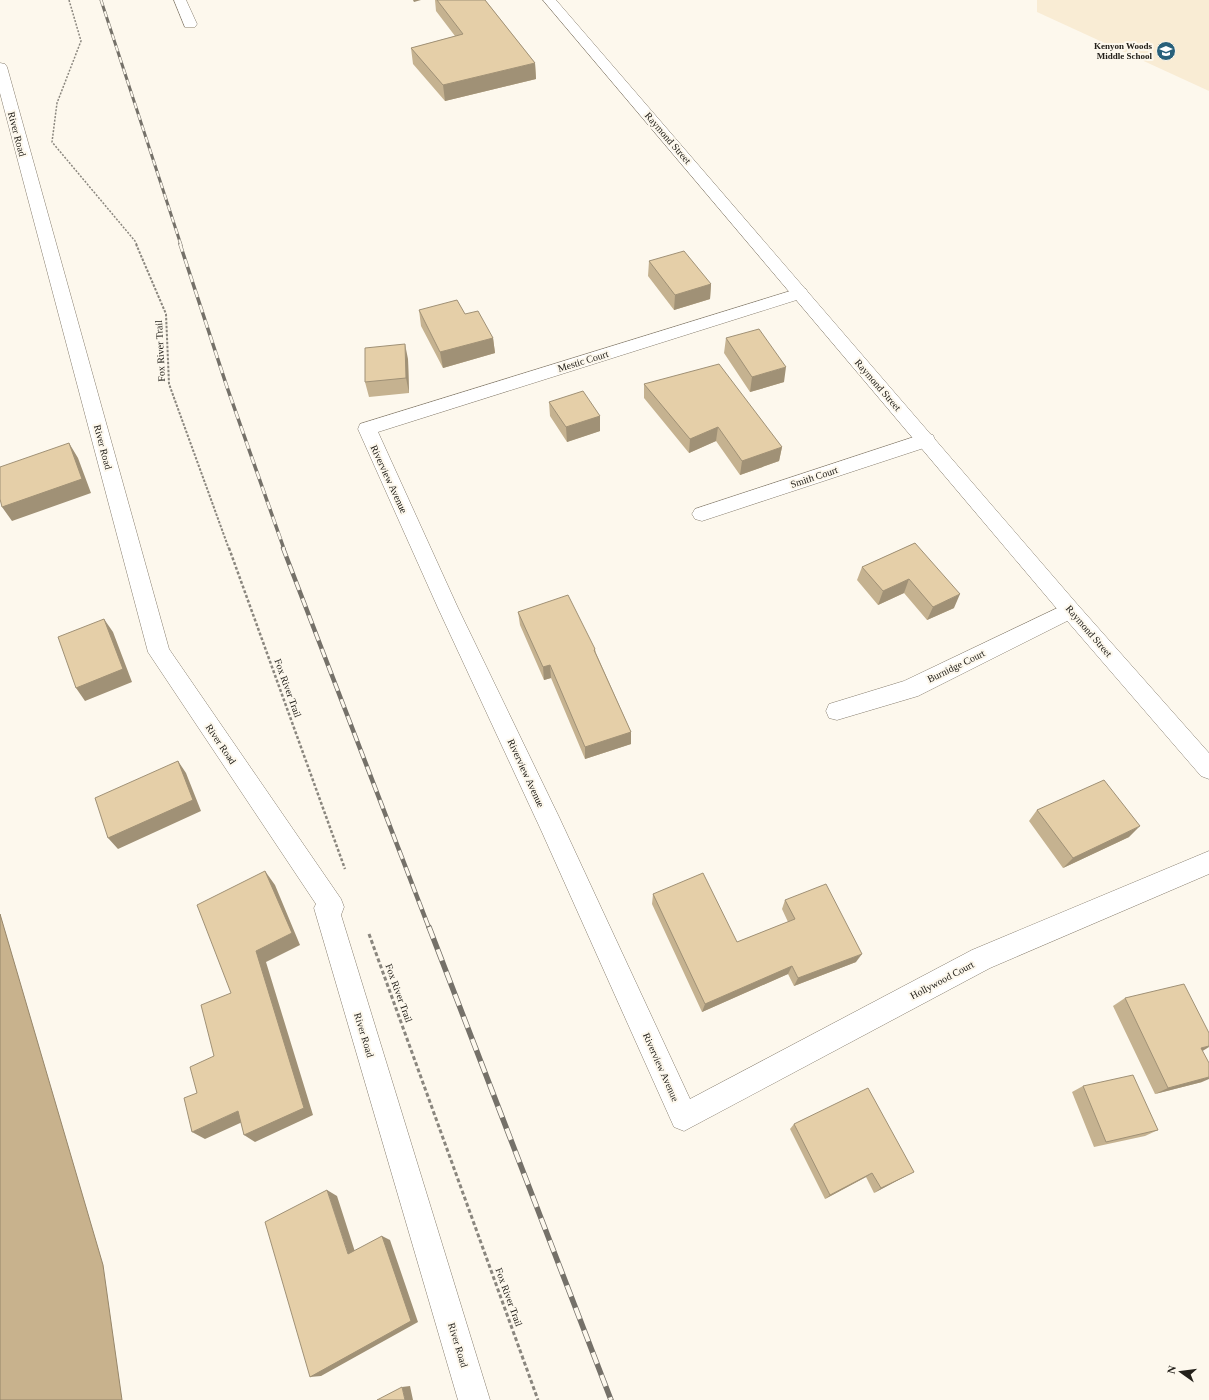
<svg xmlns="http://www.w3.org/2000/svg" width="1209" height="1400" font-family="'Times New Roman',serif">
	<rect width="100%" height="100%" fill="#fdf8ed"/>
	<path fill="#f9ecd4" d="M1037 0H1209V91L1037 12Z"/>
	<path fill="#c8b28d" stroke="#96866a" d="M0 914 103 1265 122 1400H0Z"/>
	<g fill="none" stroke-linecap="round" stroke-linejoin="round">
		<defs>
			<path id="street" d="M174 0H186L197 24 195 27H185Z
				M0 63 5 64 7 67 169 649 341 899 344 907 341 915 490 1400H458L314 908 316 904 148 652 0 93Z
				M800 288 806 289 808 293 806 297 378 432 458 608 559 817 690 1099 972 950 1209 851V874L990 968 684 1131 674 1127 541 830 438 608 358 429 360 424Z
				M926 433 933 435 935 440 933 445 702 521 695 519 692 514 695 509Z
				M1070 602 1077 604 1080 610 1077 616 918 696 837 720 829 718 826 711 829 704 904 681Z"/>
			<path id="secondary" d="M543 0H556L1077 604 1209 753V779L1201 776 1063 616Z"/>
		</defs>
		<use href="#street" stroke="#877e6f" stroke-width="1"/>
		<use href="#secondary" stroke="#877e6f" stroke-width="1"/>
		<path stroke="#8a867e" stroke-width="1.5" stroke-dasharray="2 1.5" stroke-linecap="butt" d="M69 0 81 41 57 103 52 142 135 241 137 245"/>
		<path stroke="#8a867e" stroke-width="2" stroke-dasharray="2.5 1.5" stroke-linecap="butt" d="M136 244 166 314 169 384 229 549"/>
		<path stroke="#8a867e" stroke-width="2.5" stroke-dasharray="3 2" stroke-linecap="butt" d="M229 548 345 869"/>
		<path stroke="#8a867e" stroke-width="3" stroke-dasharray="4 2.5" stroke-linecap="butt" d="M369 934 538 1400"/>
		<use href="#street" fill="#fff" fill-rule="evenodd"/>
		<use href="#secondary" fill="#fff" fill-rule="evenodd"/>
		<defs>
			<path id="rail-far3" d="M101 0 181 245"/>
			<path id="rail-far2" d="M180 244 227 387 284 549"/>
			<path id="rail-far1" d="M283 548 429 928"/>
			<path id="rail" d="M429 927 611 1400"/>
		</defs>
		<use href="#rail-far3" stroke="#757169" stroke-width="3"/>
		<use href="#rail-far2" stroke="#757169" stroke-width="3.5"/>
		<use href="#rail-far1" stroke="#757169" stroke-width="4.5"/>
		<use href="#rail" stroke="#757169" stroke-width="5.5"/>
		<use href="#rail-far3" stroke="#fdf8ed" stroke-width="2" stroke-dasharray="6" stroke-linecap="butt"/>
		<use href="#rail-far2" stroke="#fdf8ed" stroke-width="2.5" stroke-dasharray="8" stroke-linecap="butt"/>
		<use href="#rail-far1" stroke="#fdf8ed" stroke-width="3" stroke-dasharray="9" stroke-linecap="butt"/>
		<use href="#rail" stroke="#fdf8ed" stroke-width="4" stroke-dasharray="12" stroke-linecap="butt"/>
	</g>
	<path fill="#c5b290" d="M435 0H485L535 63 536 79 445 101 413 64 411 48 455 36 436 11Z
		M649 261 711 284 710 299 674 310 648 276Z
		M419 310 465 314 493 338 495 353 443 368 421 326Z
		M726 338 784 382 750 392 724 353Z
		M408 359 409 393 369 397 365 382Z
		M644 384 782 447 779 461 740 475 716 441 689 453 644 398Z
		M549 402 600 416V431L567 442 550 416Z
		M915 543 954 608 927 620 904 593 878 605 857 580 862 567Z
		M518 612 595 649 596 653 631 732V744L585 759 551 678 544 680 520 625Z
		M1037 810 1129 837 1063 868 1029 821Z
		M653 894 737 942 788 922 782 909 785 900 856 962 794 986 788 974 702 1012 652 904Z
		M1125 998 1203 1051 1202 1082 1155 1094 1113 1006Z
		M1083 1086 1158 1130 1145 1136 1094 1147 1072 1092Z
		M794 1124 906 1176 874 1193 866 1177 825 1199 790 1129Z"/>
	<path fill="#a09176" d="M413 0H421L414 2Z
		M535 63 536 79 445 101 443 85Z
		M711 284 710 299 674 310 675 295Z
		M493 338 495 353 443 368 440 352Z
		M405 344 408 359 409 393 406 378Z
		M786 367 784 382 750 392 752 377Z
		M600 416V431L567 442 566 427Z
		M718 427 716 441 689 453 690 439Z
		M69 443 78 458 91 493 12 521 2 507Z
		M782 447 779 461 740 475 742 461Z
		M909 579 904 593 878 605 883 591Z
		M960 594 954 608 927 620 933 607Z
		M104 619 113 632 132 682 85 701 76 688Z
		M550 665 551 678 544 680 543 667Z
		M631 732V744L585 759V747Z
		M178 761 186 773 201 811 118 849 108 838Z
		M1140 826 1129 837 1063 868 1073 858Z
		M265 871 275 885 300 945 266 962 313 1115 255 1142 244 1135 256 951Z
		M862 954 856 962 794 986 798 978Z
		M792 966 788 974 702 1012 705 1004Z
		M1209 1046V1047L1201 1052V1048Z
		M1209 1077V1079L1202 1082 1155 1094 1168 1088Z
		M238 1111 249 1119 205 1139 192 1132Z
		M914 1172 906 1176 874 1193 881 1188Z
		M872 1173 866 1177 825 1199 830 1195Z
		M327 1190 337 1196 357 1258 348 1254Z
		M382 1236 390 1240 418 1322 321 1376 310 1377Z
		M410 1386 413 1400H405L402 1387Z"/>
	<path fill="#e5cfa8" stroke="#a09176" d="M437 0H485L535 63 443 85 411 48 463 34Z
		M684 251 711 284 675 295 649 261Z
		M457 300 465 314 478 311 493 338 440 352 419 310Z
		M759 329 786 367 752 377 726 338Z
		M405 344 406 378 365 382V348Z
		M719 364 782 447 742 461 718 427 690 439 644 384Z
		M583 391 600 416 566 427 549 402Z
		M69 443 82 479 2 507 0 499V467Z
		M915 543 960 594 933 607 909 579 883 591 862 567Z
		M568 595 595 649 594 650 631 732 585 747 550 665 543 667 518 612Z
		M104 619 123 669 76 688 58 637Z
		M178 761 193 800 108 838 95 798Z
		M1104 780 1140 826 1073 858 1037 810Z
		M265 871 292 933 256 951 304 1108 244 1135 238 1111 192 1132 184 1098 197 1093 190 1067 214 1056 201 1005 231 993 197 905Z
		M703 873 737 942 795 919 785 900 826 884 862 954 798 978 792 966 705 1004 653 894Z
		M1184 984 1209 1033V1046L1201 1048 1209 1063V1077L1168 1088 1125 998Z
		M1133 1075 1158 1130 1106 1142 1083 1086Z
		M868 1088 914 1172 881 1188 872 1173 830 1195 794 1124Z
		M327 1190 348 1254 382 1236 411 1321 310 1377 265 1222Z
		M402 1387 405 1400H377Z"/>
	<defs>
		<symbol id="school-disc" viewBox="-11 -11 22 22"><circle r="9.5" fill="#28607a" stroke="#fdf8ed"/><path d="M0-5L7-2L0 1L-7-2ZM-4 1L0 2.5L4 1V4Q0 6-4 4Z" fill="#fff"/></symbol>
	</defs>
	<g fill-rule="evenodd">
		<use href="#school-disc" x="1155" y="40" width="22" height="22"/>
	</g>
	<g text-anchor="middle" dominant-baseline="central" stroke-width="4" stroke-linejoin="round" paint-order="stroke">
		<g font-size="9" font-weight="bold" fill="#23201a" stroke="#fdf8ed" text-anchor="end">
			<text x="1152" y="46">Kenyon Woods<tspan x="1152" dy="10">Middle School</tspan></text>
		</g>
		<g font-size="10" fill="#23201a" stroke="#fdf8ed">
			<text transform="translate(17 134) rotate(75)">River Road</text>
			<text transform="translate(668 138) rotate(49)">Raymond Street</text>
			<text transform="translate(160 351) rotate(-93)">Fox River Trail</text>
			<text transform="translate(583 361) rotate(-17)">Mestic Court</text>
			<text transform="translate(878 385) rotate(49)">Raymond Street</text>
			<text transform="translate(103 447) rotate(75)">River Road</text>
			<text transform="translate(814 477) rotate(-18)">Smith Court</text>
			<text transform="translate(389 479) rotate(65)">Riverview Avenue</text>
			<text transform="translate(1089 631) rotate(49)">Raymond Street</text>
			<text transform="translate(956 666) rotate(-26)">Burnidge Court</text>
			<text transform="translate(288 688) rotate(70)">Fox River Trail</text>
			<text transform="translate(221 744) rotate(56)">River Road</text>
			<text transform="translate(526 773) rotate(65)">Riverview Avenue</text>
			<text transform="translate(942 980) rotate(-28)">Hollywood Court</text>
			<text transform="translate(399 993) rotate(70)">Fox River Trail</text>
			<text transform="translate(364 1035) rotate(73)">River Road</text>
			<text transform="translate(661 1067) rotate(66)">Riverview Avenue</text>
			<text transform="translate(509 1297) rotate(70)">Fox River Trail</text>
			<text transform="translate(458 1345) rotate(73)">River Road</text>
		</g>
	</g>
	<g transform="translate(1181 1372) rotate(284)" stroke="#fdf8ed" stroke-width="3" paint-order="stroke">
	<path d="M0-3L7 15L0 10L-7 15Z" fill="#23201a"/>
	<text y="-6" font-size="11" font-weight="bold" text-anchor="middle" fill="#23201a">N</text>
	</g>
</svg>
